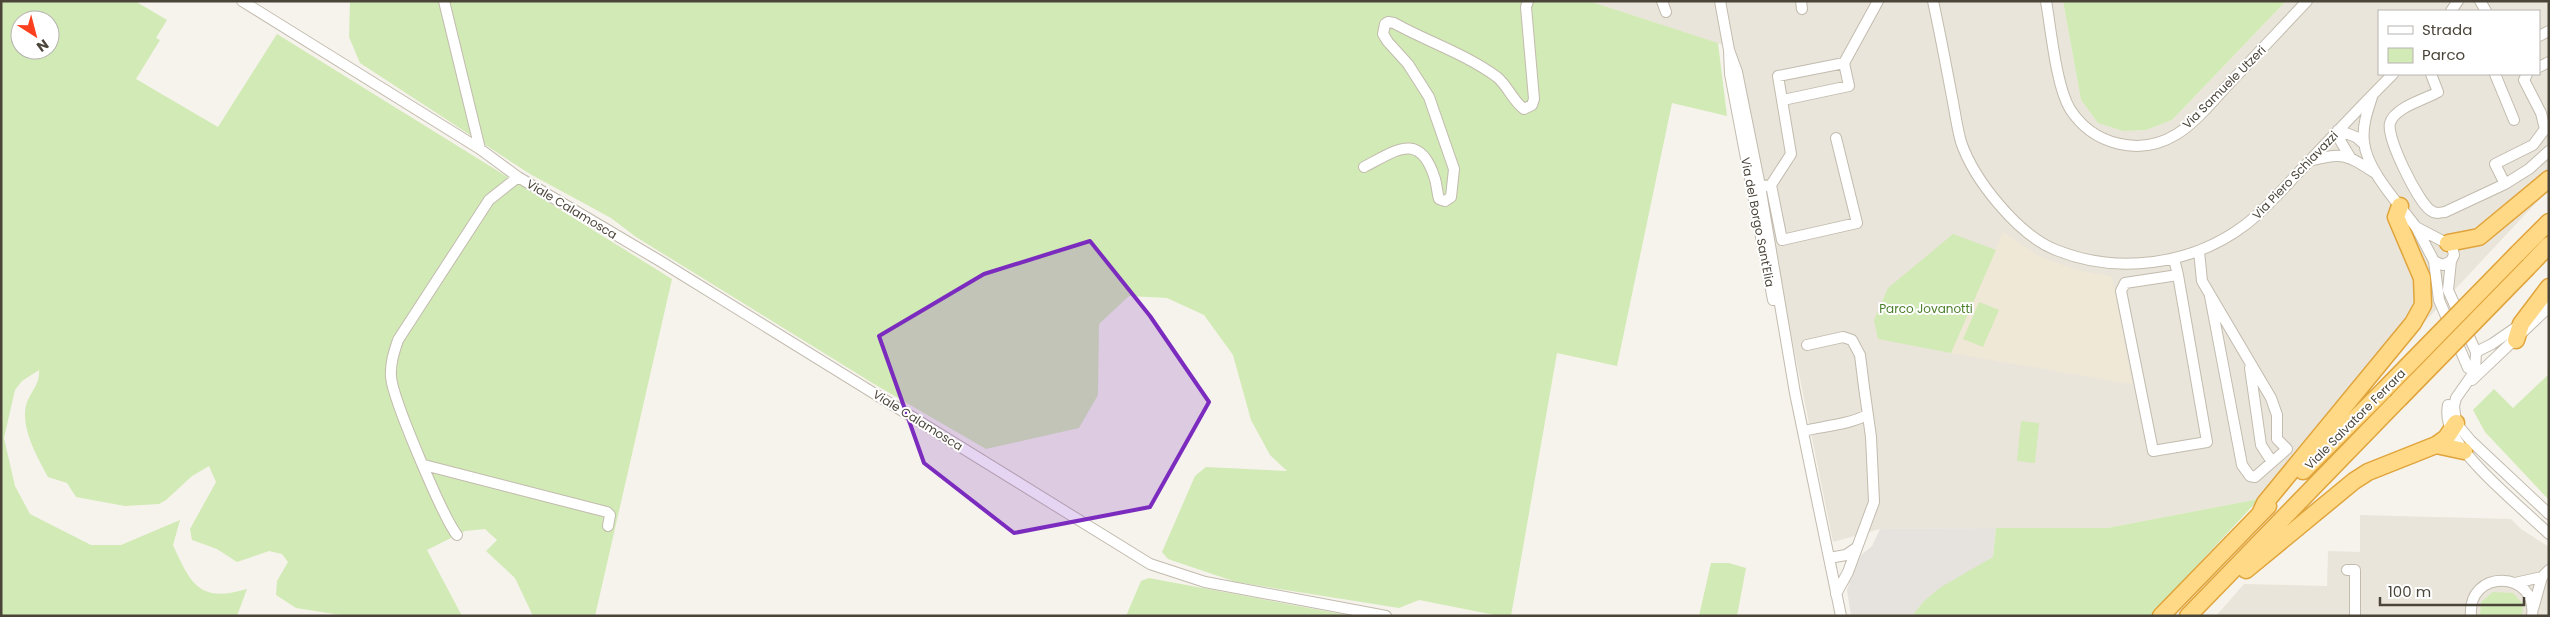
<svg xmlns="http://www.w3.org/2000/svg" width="2550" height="617" font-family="Poppins,sans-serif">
	<rect width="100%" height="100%" fill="#f6f3ec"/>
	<path fill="#eae5da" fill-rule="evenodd" d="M1589 1H2063L2081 100 2098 123 2123 131 2146 130 2172 120 2286 1H2549V189L2259 499 2107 528 1880 529 1833 542 1777 265 1766 196 1735 49ZM2379 11H2539V74H2379Z
		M2360 515 2511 519 2521 529 2549 547V616H2216L2244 584 2327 586 2328 551 2360 552Z"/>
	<path fill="#e6e2dd" d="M1996 528 1993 557 1924 601 1912 616H1851L1847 590 1852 573 1861 555 1872 546 1880 529Z"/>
	<path fill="#efe8d6" d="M2003 232 2039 256 2073 269 2112 277 2132 384 1951 353Z"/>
	<path fill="#d2eab5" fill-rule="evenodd" d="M1 1H135L167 20 156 38 160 40 136 79 218 127 277 34 672 279 595 616H533L515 578 486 551 497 540 485 529 465 531 427 550 462 616H347L296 608 276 595 277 581 288 562 282 554 269 551 237 562 217 549 192 540 190 529 216 482 209 466 192 476 166 500 159 504 125 506 76 497 67 483 48 477C37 456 19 426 27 402 32 390 40 384 39 370L22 381 15 390 4 438 15 486 30 514 91 545H121L180 520 173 545C191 585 200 603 247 589L237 616H1ZM20 20H50V50H20Z
		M350 1H1589L1718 43 1727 116 1672 103 1617 366 1557 353 1511 616H1500L1419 600 1399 608 1236 582 1168 559 1162 552 1195 476 1206 467 1287 471 1270 455 1251 420 1233 355 1204 315 1167 298 1129 296 1099 324 1098 395 1079 428 986 449 874 384 636 237 611 218 530 174 360 63 349 37Z
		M2063 1H2286L2172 120 2146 130 2123 131 2098 123 2081 100Z
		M1953 234 1996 250 1951 353 1878 339 1874 320 1888 288Z
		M1979 302 1999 310 1983 347 1963 339Z
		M2549 374V500L2485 432 2473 410 2494 389 2513 408Z
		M2021 421 2039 423 2035 463 2017 461Z
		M2259 499 2150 616H1912L1924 601 1941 587 1993 557 1996 528H2107Z
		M1711 563H1729L1746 568 1737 616H1699Z
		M1149 578 1352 616H1126L1141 581Z
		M2493 592 2513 593 2523 604 2522 616H2480L2481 602Z"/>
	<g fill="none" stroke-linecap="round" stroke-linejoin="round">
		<defs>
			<path id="minor" d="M242 1 480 149 518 177 660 261 1150 564 1205 582 1386 616
				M444 1 480 149
				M1662 1 1666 12
				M1720 1 1729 50 1730 74 1773 300
				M1801 1 1802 9
				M1933 1C1940 33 1946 65 1952 97 1955 112 1957 128 1961 142 1974 180 2018 235 2056 250 2118 275 2192 265 2245 225 2265 210 2282 190 2299 172 2330 139 2361 106 2393 74
				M2046 1C2051 29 2056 86 2070 109 2093 145 2140 157 2177 134 2196 122 2211 103 2226 87 2253 58 2280 30 2307 1
				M2480 1 2486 11
				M2451 11 2458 1
				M2539 36 2549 31
				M1729 50 1737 72 1760 186 1795 393 1841 616
				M2539 67 2549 62
				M2431 74 2438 92C2424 100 2395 107 2390 123 2386 138 2418 201 2430 210 2435 214 2439 213 2445 212L2505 184 2495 164 2533 145 2545 129 2541 113 2524 80 2527 74
				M2495 74 2514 120
				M2372 97C2367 112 2362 127 2364 142 2367 171 2399 204 2416 227
				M1783 100 1849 86 1844 63
				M2338 130 2341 142 2350 157
				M2338 130 2356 137 2364 144
				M2309 161C2343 152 2346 154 2375 173
				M1364 167C1395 151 1420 130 1435 179 1437 186 1437 192 1439 199L1445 201 1451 197 1454 169 1429 97 1408 64 1388 42 1383 34 1385 24 1388 22 1394 23C1428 42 1464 53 1497 77 1508 86 1512 100 1524 109L1532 105 1534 99 1526 7 1528 1
				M2505 184 2529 169 2549 151
				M1771 185 1782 240 1857 223 1836 138
				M1755 187 1771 185 1791 154 1778 76 1844 63 1878 1
				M2416 227 2452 246 2454 255 2451 261 2443 265 2434 261Z
				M2199 251 2202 281 2271 398 2277 415V439L2287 449 2255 477 2250 476 2242 465 2210 296
				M2174 259 2178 275 2207 442 2153 451 2121 291 2125 283 2178 275
				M2434 261 2439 300 2468 368
				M2451 261 2448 290 2476 352 2475 371 2456 398 2454 406 2456 423 2471 441 2549 514
				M1807 345 1843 337 1852 340 1860 355 1864 387 1871 437 1874 502 1848 572 1836 594
				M2476 352 2492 344 2521 324
				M2250 368 2261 445 2272 462
				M2472 380 2549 307
				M2448 405C2446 415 2449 427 2454 436 2472 467 2521 507 2549 534
				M1803 431C1824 426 1847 425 1867 415
				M424 465 607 512 610 515 608 526
				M457 535C443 517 393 400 391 377 390 364 394 352 398 340L489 200 518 177
				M1829 558 1846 555 1856 548
				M2347 570H2355V616
				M2515 583 2542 577 2549 570
				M2533 609 2542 577
				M2471 616C2467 568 2538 570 2532 616"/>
			<path id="trunk" d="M2448 243 2479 237 2549 179
				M2517 254 2549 222
				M2528 267 2549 245
				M2516 340 2521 324 2549 287
				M2436 445 2464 451
				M2303 471 2384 390
				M2260 514 2265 503 2413 323 2423 305 2422 278 2396 217 2400 206
				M2246 570 2354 481 2368 472 2436 445 2446 438 2456 423
				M2161 616 2268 506
				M2188 616 2399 399"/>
		</defs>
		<use href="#minor" stroke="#c2bbae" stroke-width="12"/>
		<use href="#trunk" stroke="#e0a43c" stroke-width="19"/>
		<use href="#minor" stroke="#fff" stroke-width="10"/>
		<use href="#trunk" stroke="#ffd985" stroke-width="16"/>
		<defs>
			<path id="trunk-bridge" d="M2384 390 2517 254
				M2399 399 2528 267"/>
		</defs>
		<use href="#trunk-bridge" stroke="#e0a43c" stroke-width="19" stroke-linecap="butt"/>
		<use href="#trunk-bridge" stroke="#ffd985" stroke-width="16"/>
	</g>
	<path fill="#7b2cbf" fill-opacity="0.2" stroke="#7b2cbf" stroke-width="4" stroke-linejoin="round" d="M1090 241 1150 316 1209 402 1150 507 1014 533 924 463 879 336 984 274Z"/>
	<g text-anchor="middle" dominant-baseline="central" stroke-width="4" stroke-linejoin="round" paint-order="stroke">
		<g font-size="12" fill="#4b4439" stroke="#fff">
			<text transform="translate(2224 87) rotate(-45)">Via Samuele Utzeri</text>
			<text transform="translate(2295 175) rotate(-46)">Via Piero Schiavazzi</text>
			<text transform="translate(572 209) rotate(31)">Viale Calamosca</text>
			<text transform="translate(1758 222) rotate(79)">Via del Borgo Sant'Elia</text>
			<text transform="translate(2355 419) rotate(-45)">Viale Salvatore Ferrara</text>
			<text transform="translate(918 420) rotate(32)">Viale Calamosca</text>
		</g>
		<g font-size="12" fill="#4a7f2a" stroke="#fff">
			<text x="1926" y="308">Parco Jovanotti</text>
		</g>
	</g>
	<rect width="2550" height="617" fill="none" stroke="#4b4439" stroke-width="5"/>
	<rect x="2378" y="10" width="162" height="65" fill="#ffffff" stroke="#b7b4b0"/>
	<rect x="2388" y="26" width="25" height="8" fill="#ffffff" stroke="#b7b4b0"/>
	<text x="2422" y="35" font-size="15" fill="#4b4439">Strada</text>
	<rect x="2388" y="48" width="25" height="15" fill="#d2eab5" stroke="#b7b4b0"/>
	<text x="2422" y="60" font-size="15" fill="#4b4439">Parco</text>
	<g transform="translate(35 35) rotate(144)"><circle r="24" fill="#ffffff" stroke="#b7b4b0"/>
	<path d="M0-4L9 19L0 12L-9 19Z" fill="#fc3f1d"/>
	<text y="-8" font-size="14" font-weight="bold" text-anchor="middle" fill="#4b4439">N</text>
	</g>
	<path d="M2380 597v8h144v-8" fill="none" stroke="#4b4439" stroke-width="2.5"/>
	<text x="2388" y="597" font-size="15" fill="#4b4439" stroke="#ffffff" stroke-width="4" paint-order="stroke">100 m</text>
</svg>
